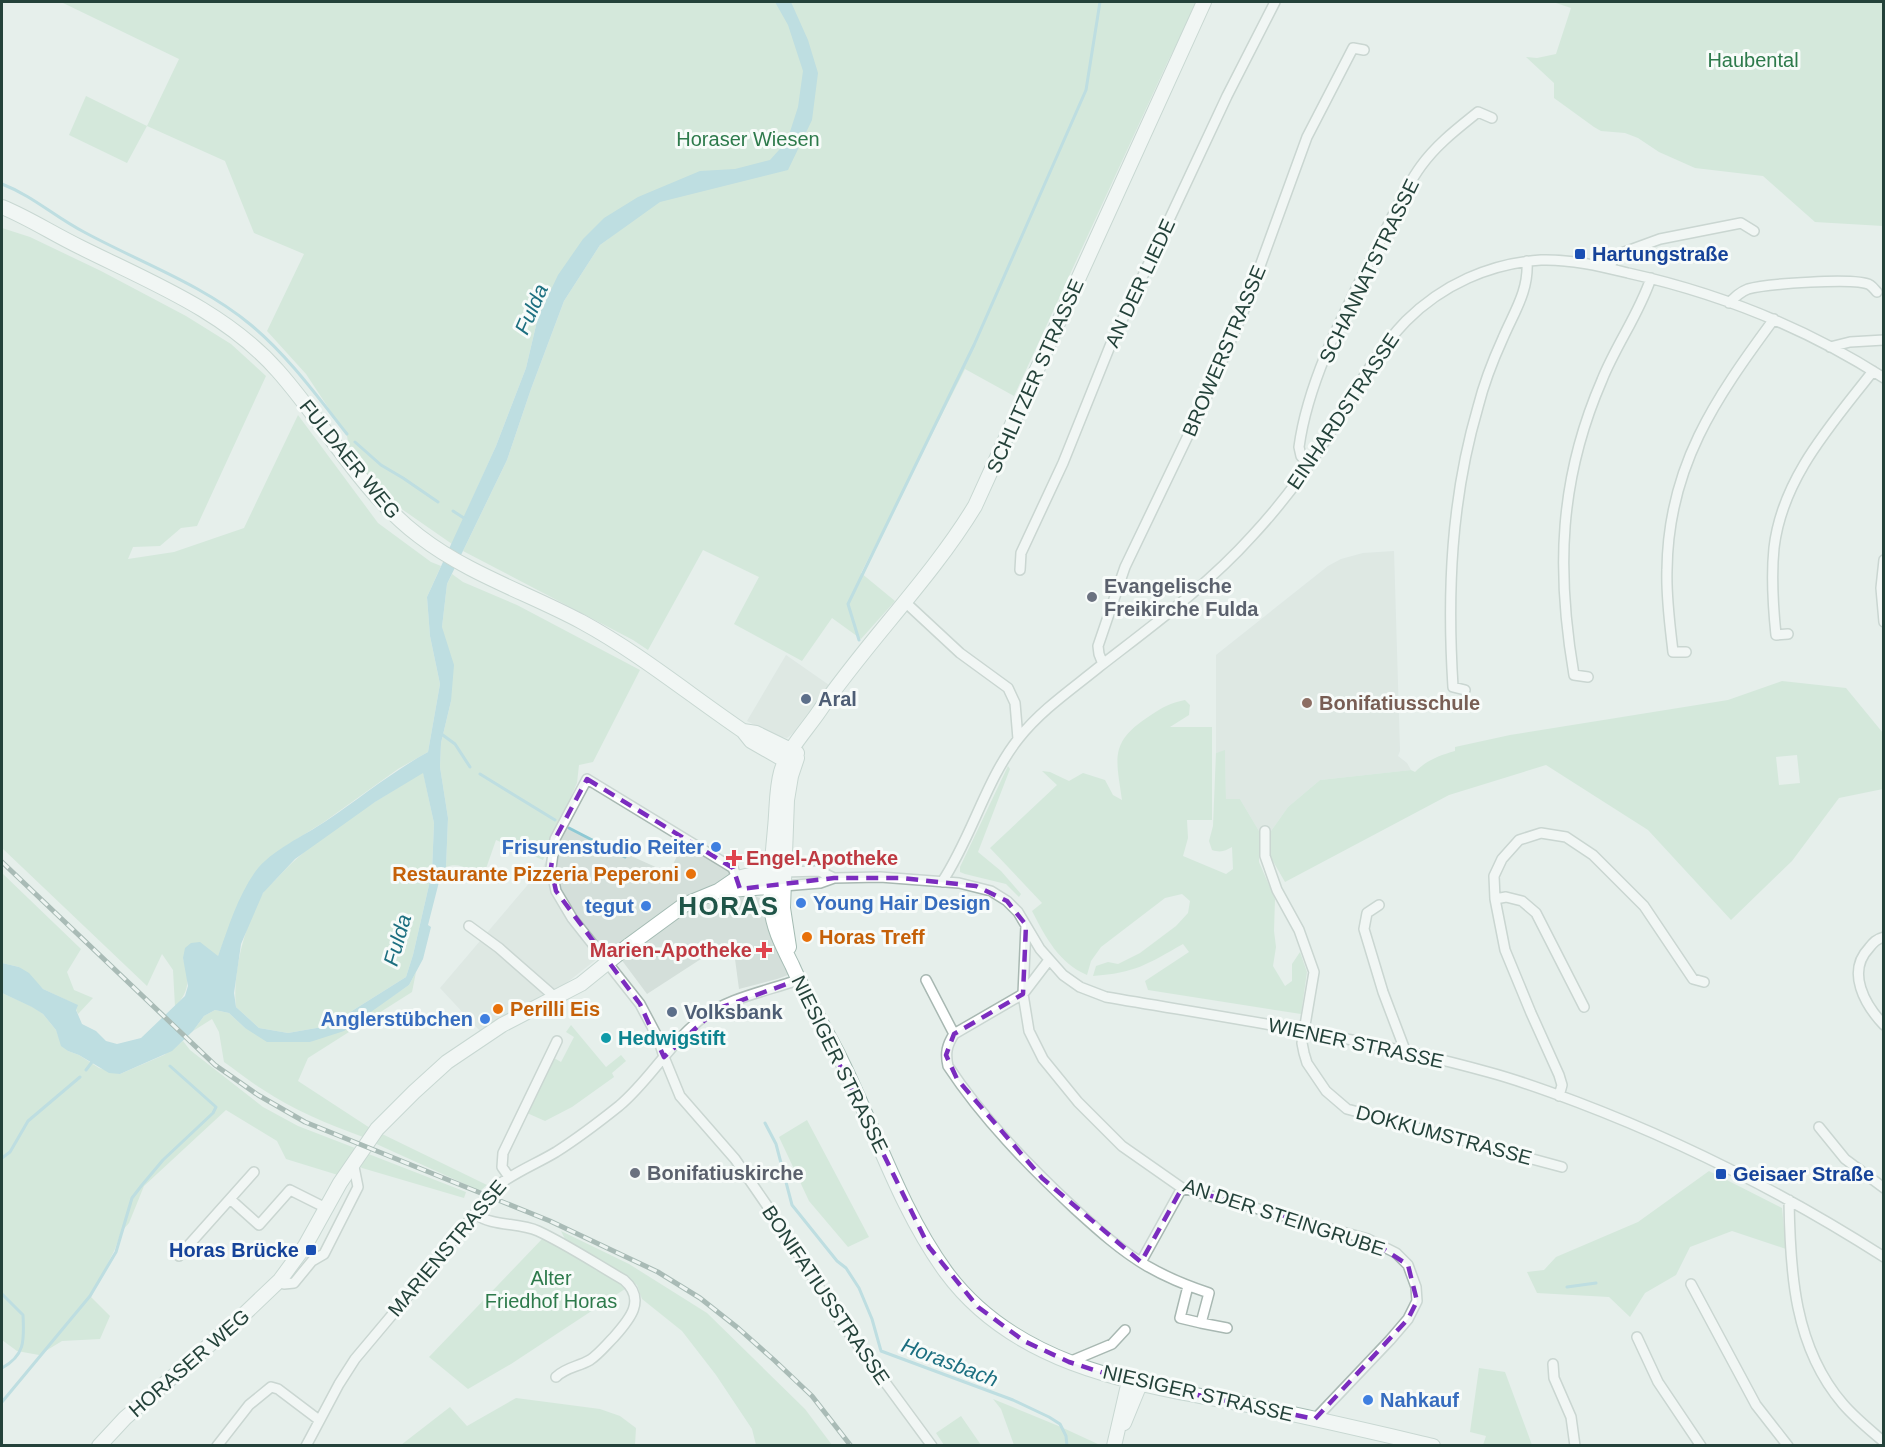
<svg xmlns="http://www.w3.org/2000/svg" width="1885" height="1447" font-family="Arial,sans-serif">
	<rect width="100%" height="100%" fill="#e6efeb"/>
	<path fill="#d4dfda" d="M1394 551 1400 751 1398 756 1407 763 1411 770 1320 780 1288 807 1271 831H1259L1240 799H1226L1225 751 1216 753V655L1328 566 1341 559 1363 553Z
		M786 655 829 685 793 733 787 738 774 735 747 721Z
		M562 825 669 873 683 843 729 871 733 896 752 894 766 902 774 934 788 975 777 979 739 989 735 959 704 957 647 994 612 947 560 988 481 1032 440 988 537 874H540Z"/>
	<path fill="#bfe0c8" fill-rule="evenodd" d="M61 2H1198L1168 61 1014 396 965 369 861 573 895 601 861 639 832 618 802 661 734 624 759 577 703 550 648 650 633 640 463 551 507 460 531 389 564 301 600 245 624 227 607 224 538 317 526 368 496 446 452 544 393 503 373 481 350 453 347 436 306 374 267 331 304 254 254 233 225 161 147 126 127 163 69 135 86 96 147 126 179 59Z
		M1553 2H1883V226L1815 222 1763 176 1695 168 1659 152 1638 138 1625 133 1601 131 1594 127 1554 98V83L1526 57 1537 58 1556 54 1571 8Z
		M2 228 30 237 101 271 186 316 231 344 266 376 197 526 181 528 160 546 133 547 128 559 174 552 244 528 298 415 378 523 431 562 441 566 427 597 430 636 440 684 428 752 398 769 324 822 281 849 223 943 218 956 183 958C189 979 191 989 175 1007L173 970 162 954 147 986 2 848Z
		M452 574 463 582 517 605 640 670 593 762 579 765 577 783 543 860 496 840 482 880C472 871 460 861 446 867L448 818 440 767 441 743 451 701 442 627 447 584Z
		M1782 681 1846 688 1883 733V789L1839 798 1792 861 1731 920 1648 830 1546 765 1449 795 1285 882 1270 856 1271 831 1288 807 1320 780 1411 770 1415 772C1427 760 1438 756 1455 751V747L1510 735 1728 700ZM1797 755 1800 783 1779 785 1776 757Z
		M1185 700 1190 705 1189 715 1170 727H1212V820H1187L1188 838 1183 856 1226 874 1233 869 1232 847C1225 851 1221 853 1212 850L1209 841 1213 826 1216 753 1225 750 1226 799H1240L1259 831V862L1275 899 1274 931 1276 947 1273 966 1285 986 1292 981V964L1300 952 1307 972 1301 1014 1148 990 1145 981 1189 952 1183 944C1148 964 1135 973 1093 976L1096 966 1108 962 1118 964 1140 953 1176 926 1188 913 1190 901 1182 894 1165 898 1101 947 1091 961 1087 975C1059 963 1046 938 1032 911L1042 903 990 848 1057 785 1042 771 1050 772 1069 781 1083 773 1105 780 1113 795 1122 800C1116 757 1109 742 1151 715 1163 707 1170 703 1185 700Z
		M1008 766 1010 769 978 852 1001 871 1021 894 1019 897 1006 884 965 874 960 872V867Z
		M423 772 434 823 432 872 413 955 406 977 328 1026 288 1033 259 1028 236 1007C232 973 245 923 263 893 267 887 274 882 279 876 317 835 375 802 423 772Z
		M2 873 81 949 67 972 74 990 93 998 78 1014 76 1009 77 1005 43 989 19 967 2 963Z
		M416 972 412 992 308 1058 298 1081 370 1128 363 1137C328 1124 293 1110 262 1089 249 1081 237 1071 224 1062L219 1032 212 1019 193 1031 204 1016 215 1010 229 1013 245 1028 310 1042 384 1002 409 985Z
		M2 993 33 1007 43 1014 56 1030 62 1046 68 1051 79 1055 99 1068 120 1074 164 1055 183 1041 190 1050 263 1107 298 1126 355 1148 338 1175 286 1159 277 1141 226 1110 144 1186 129 1223 121 1232 115 1249 91 1297 110 1316 100 1339 62 1341 39 1355 17 1351 2 1340Z
		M571 1025 606 1067 621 1055 626 1061 612 1073 614 1077 572 1107 545 1121 527 1113 554 1058 561 1062 574 1037 566 1032Z
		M807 1120 869 1237 848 1247 809 1201 779 1137Z
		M378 1132 487 1185 480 1191 372 1142Z
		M366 1153 466 1192 464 1198 362 1168 358 1165Z
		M1709 1171 1782 1208 1786 1249 1732 1231 1690 1247 1676 1275 1645 1293 1630 1317 1609 1297 1537 1293 1527 1272 1544 1270 1556 1257 1638 1222Z
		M561 1231 629 1264 707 1313 805 1409 832 1445H756L752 1429 716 1375 682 1331 642 1299 637 1285 566 1241Z
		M543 1238 628 1287 511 1364 468 1389 429 1357Z
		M1479 1368 1505 1372 1532 1445H1483L1486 1436 1470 1432Z
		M516 1398 600 1409 620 1416 636 1428 635 1445H401L450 1407 467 1426Z
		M993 1399 1061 1427 1100 1445H1014L1001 1409Z
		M961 1416 981 1445H944L936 1433Z"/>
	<path fill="#8ec9d4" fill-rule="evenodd" d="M775 2H791L808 40 818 73 812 120 788 170 660 202 600 245 564 301 531 389 507 460 447 584 442 627 454 665 451 701 441 743 440 767 448 818 446 867 442 870 428 925 431 927 423 959 409 985 344 1031 310 1042H267L245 1028 229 1013 215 1010 204 1016 193 1031 172 1051 120 1074 109 1073 79 1055 68 1051 61 1046 56 1030 43 1014 32 1007 2 993V963L19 967 29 973 43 989 78 1005 76 1010 82 1024 96 1031 106 1041 117 1044 141 1038 185 996 188 986 183 958 185 948 191 943 200 942 218 956C229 926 237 898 255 872 271 850 304 836 326 821 360 798 392 772 428 752L440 684 430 636 427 597 496 446 526 368 538 317 558 275 583 239 604 218 638 197 700 171 735 169 770 160 787 141 798 107 803 71 788 25ZM423 773 434 823 432 872 413 955 406 977 328 1026 288 1033 259 1028 236 1007 234 993 241 944 263 893 295 859 375 802Z"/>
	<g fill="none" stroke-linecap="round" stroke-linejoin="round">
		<path stroke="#8ec9d4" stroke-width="3" d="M2 184C33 196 55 217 84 232 139 262 202 284 251 325 288 356 317 396 347 434
			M355 442 381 465 403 478 438 502
			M453 511 467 520
			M859 640 848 604 974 345 1086 90 1100 2
			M440 733 455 744 470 767
			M480 774 555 820
			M569 828 625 857
			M86 1070 92 1062
			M765 1123 776 1144 792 1205 837 1261 846 1268 859 1288 872 1319 881 1351 1013 1400 1049 1417 1060 1424 1066 1436 1067 1446
			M2 1158 10 1152 28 1121 80 1077
			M1567 1287 1596 1283
			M2 1294 23 1315C24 1339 26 1355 2 1368
			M2 1402 90 1296 116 1252 132 1198 142 1185 163 1160 213 1113 216 1107 170 1066"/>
		<defs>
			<path id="street" d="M1607 268 1619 254 1660 239 1741 223 1754 231
				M1729 303C1735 297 1740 292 1748 289 1765 284 1857 277 1870 285 1873 287 1875 290 1877 292
				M1830 347 1850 342 1884 340
				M1308 464 1301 456 1299 447C1308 380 1345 311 1375 251 1390 223 1402 192 1421 166 1437 144 1457 129 1478 112L1492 118
				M1884 560 1881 588 1884 622
				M1020 570 1021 553 1063 463 1110 346 1227 96 1275 2
				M904 601 960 653 1008 688 1015 703 1018 739
				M1788 634 1776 635C1773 606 1771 577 1774 548 1782 478 1832 424 1873 371
				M1686 652H1673C1670 625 1666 598 1667 570 1668 467 1715 399 1774 319
				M1103 664 1099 654 1098 646 1125 567 1207 396 1244 310 1307 137 1353 48 1364 50
				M1588 677 1574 675C1556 570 1559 479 1602 380 1616 345 1639 314 1651 278
				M1465 690 1453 687C1447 592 1451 499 1478 407 1484 383 1493 360 1503 338 1514 312 1529 291 1527 261
				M1265 831V856L1277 890 1299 930 1314 972 1302 1043 1304 1053 1307 1063 1326 1091 1347 1109 1562 1167
				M784 872 819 871 834 878
				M737 878 733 868 587 779 555 839 551 868 556 891 572 918 640 1004 658 1038 664 1057 680 1096 735 1159 768 1207 843 1325 932 1446
				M942 882C972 837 986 779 1019 738 1041 710 1072 689 1099 667 1153 625 1207 586 1252 536 1279 507 1304 474 1325 441 1350 401 1373 355 1406 321 1442 285 1490 263 1541 260 1570 259 1600 266 1628 273 1718 293 1806 328 1884 378
				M784 886 820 883 834 878 880 877 959 883 991 891 1007 901 1018 912 1040 949 1063 975 1080 987 1106 997C1234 1019 1362 1037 1488 1072 1518 1080 1548 1091 1577 1102 1685 1143 1787 1195 1884 1257
				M1495 899 1506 897 1522 901 1536 913 1584 1007
				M1379 905 1367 913 1364 929 1383 992 1405 1050
				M469 926 499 948 556 998
				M1026 926 1023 994 1029 1031 1043 1059 1078 1102 1122 1146 1182 1188 1368 1239 1396 1253 1408 1265 1416 1287 1417 1301 1408 1319 1390 1340 1315 1419
				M1884 937C1876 939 1873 943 1869 948 1846 972 1865 1005 1884 1025
				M1049 960 1023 994 954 1034C947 1045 945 1053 948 1066 983 1119 1029 1166 1075 1209 1097 1229 1121 1251 1147 1266 1166 1277 1188 1286 1209 1293L1201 1323 1180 1318 1188 1286
				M926 980 954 1034
				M1559 1096 1562 1085 1559 1075 1531 1013 1505 950 1495 899 1494 876 1502 859 1519 840 1541 833 1566 837 1593 855 1644 906 1693 979 1704 982
				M1819 1127 1845 1159 1884 1188
				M509 1177 502 1167 503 1153 557 1041
				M230 1199 259 1225 290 1190 326 1208
				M1789 1200C1790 1272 1794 1347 1843 1404 1855 1418 1870 1430 1884 1442
				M475 1214C493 1227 518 1222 538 1231 568 1245 596 1264 624 1280 647 1300 629 1320 614 1337 606 1345 599 1354 590 1360 578 1367 566 1367 556 1377
				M179 1256 254 1172
				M1141 1262 1182 1188
				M280 1280 284 1284 294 1283 312 1261 324 1254 358 1187 353 1162
				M1691 1284 1756 1405 1788 1446
				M1201 1323 1227 1328
				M1637 1337 1658 1382 1701 1446
				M1069 1362 1112 1344 1125 1330
				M1553 1364 1554 1378 1571 1417 1575 1446
				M217 1446 249 1405 271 1387 278 1389 319 1420
				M306 1446 339 1384 355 1359 428 1272 497 1186C515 1172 536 1164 556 1152 578 1138 599 1122 619 1106 650 1080 669 1044 701 1019 727 998 767 991 798 980"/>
			<path id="secondary" d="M1204 2 975 506C930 580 867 641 818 713 804 733 788 749 781 772 776 790 777 810 775 828 773 853 769 880 771 906 773 928 782 945 792 965 805 995 822 1023 837 1052 874 1125 898 1206 946 1272 1018 1370 1144 1385 1254 1406 1314 1418 1373 1432 1433 1446
				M2 207C29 218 53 234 80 247 150 282 225 311 278 371 326 425 361 492 419 536 468 574 528 593 582 622 639 653 690 695 743 731L751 741 793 765
				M743 731 756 733 797 753
				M718 891 778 886
				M789 947 783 908 787 800 791 776 797 758
				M1124 1423 1140 1384
				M99 1446 125 1418 237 1321 280 1280 305 1246 340 1183 377 1129 414 1092 447 1062 502 1025 581 984 628 946 684 905 718 891 737 878 754 874 784 872
				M1114 1446 1129 1381"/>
		</defs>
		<use href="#street" stroke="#a8b8b2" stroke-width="12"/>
		<use href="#secondary" stroke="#a4bbb3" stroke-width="16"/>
		<use href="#street" stroke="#fff" stroke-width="9"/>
		<use href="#secondary" stroke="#fff" stroke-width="14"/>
		<defs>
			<path id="rail" d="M2 862 215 1065 258 1095 305 1122 550 1221 658 1272 700 1298 738 1328 774 1360 812 1396 851 1446"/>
		</defs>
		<use href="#rail" stroke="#5f7d75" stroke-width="5"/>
		<use href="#rail" stroke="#f7fbf9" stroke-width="3" stroke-dasharray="9" stroke-linecap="butt"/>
	</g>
	<path d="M0 0H1885V1447H0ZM587 779 733 868 740 889 834 878H901L976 886 1007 901 1026 925 1023 994 954 1034 946 1055 957 1079 1042 1178 1141 1262 1182 1188 1368 1239 1408 1265 1417 1301 1408 1319 1315 1419 1129 1381 1069 1362 1024 1341 978 1307 929 1247 798 980 717 1009 664 1057 640 1004 556 891 551 868 555 839Z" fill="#e6efeb" fill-opacity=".55" fill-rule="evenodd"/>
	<path fill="none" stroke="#7b2cbf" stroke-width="4.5" stroke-dasharray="12 8" stroke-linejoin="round" d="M587 779 733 868 740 889 834 878H901L976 886 1007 901 1026 925 1023 994 954 1034 946 1055 957 1079 1042 1178 1141 1262 1182 1188 1368 1239 1408 1265 1417 1301 1408 1319 1315 1419 1129 1381 1069 1362 1024 1341 978 1307 929 1247 798 980 717 1009 664 1057 640 1004 556 891 551 868 555 839Z"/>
	<g fill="#1a4fb4" stroke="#f7fbf9" stroke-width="2">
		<rect x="1574" y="248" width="12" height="12" rx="3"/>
		<rect x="1715" y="1168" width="12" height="12" rx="3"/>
		<rect x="305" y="1244" width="12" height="12" rx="3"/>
	</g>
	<g fill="#6b7280" stroke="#f7fbf9" stroke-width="2">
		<circle cx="1092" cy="597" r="6"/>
		<circle cx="635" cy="1173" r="6"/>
	</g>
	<g fill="#5c6f8a" stroke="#f7fbf9" stroke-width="2">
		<circle cx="806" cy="699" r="6"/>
		<circle cx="672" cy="1012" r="6"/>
	</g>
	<circle fill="#8d6e63" stroke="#f7fbf9" stroke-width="2" cx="1307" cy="703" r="6"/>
	<g fill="#3f7fe0" stroke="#f7fbf9" stroke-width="2">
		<circle cx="716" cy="847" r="6"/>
		<circle cx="801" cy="903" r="6"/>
		<circle cx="646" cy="906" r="6"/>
		<circle cx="485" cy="1019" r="6"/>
		<circle cx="1368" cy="1400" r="6"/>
	</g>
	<g fill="#e0444e" stroke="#f7fbf9" stroke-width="2">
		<path d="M731 849h6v6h6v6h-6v6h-6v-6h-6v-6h6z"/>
		<path d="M761 941h6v6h6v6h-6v6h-6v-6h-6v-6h6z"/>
	</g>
	<g fill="#e8710a" stroke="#f7fbf9" stroke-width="2">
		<circle cx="691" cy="874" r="6"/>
		<circle cx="807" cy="937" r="6"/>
		<circle cx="498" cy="1009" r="6"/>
	</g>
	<circle fill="#0f9aa8" stroke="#f7fbf9" stroke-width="2" cx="606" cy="1038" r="6"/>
	<g text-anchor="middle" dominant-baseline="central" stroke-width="6" stroke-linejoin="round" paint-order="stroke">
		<g font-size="20" fill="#2d7a4b" stroke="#f7fbf9">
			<text x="1753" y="60">Haubental</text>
			<text x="748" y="139">Horaser Wiesen</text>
			<text x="551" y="1278">Alter<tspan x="551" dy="23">Friedhof Horas</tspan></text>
		</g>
		<g font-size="20" font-weight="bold" fill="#164399" stroke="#f7fbf9" text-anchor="start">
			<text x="1592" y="254">Hartungstraße</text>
			<text x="1733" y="1174">Geisaer Straße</text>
			<text x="299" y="1250" text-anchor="end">Horas Brücke</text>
		</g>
		<g font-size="20" fill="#24423a" stroke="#f7fbf9">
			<text transform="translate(1369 271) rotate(-64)">SCHANNATSTRASSE</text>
			<text transform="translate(1140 283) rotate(-65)">AN DER LIEDE</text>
			<text transform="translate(1224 351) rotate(-67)">BROWERSTRASSE</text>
			<text transform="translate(1035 376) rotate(-66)">SCHLITZER STRASSE</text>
			<text transform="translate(1343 411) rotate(-56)">EINHARDSTRASSE</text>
			<text transform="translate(350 459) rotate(51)">FULDAER WEG</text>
			<text transform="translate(1356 1043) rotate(12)">WIENER STRASSE</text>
			<text transform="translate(840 1064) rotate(64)">NIESIGER STRASSE</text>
			<text transform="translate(1444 1135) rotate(15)">DOKKUMSTRASSE</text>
			<text transform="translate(1284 1217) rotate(18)">AN DER STEINGRUBE</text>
			<text transform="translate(447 1248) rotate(-50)">MARIENSTRASSE</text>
			<text transform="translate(826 1295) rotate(56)">BONIFATIUSSTRASSE</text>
			<text transform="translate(189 1363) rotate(-41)">HORASER WEG</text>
			<text transform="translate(1198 1393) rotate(13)">NIESIGER STRASSE</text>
		</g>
		<g font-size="20" font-weight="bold" fill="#5b616d" stroke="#f7fbf9" text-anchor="start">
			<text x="1104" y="586">Evangelische<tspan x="1104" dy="23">Freikirche Fulda</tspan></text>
			<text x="647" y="1173">Bonifatiuskirche</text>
		</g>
		<g font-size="20" font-weight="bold" fill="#4e5e75" stroke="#f7fbf9" text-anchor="start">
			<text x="818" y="699">Aral</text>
			<text x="684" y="1012">Volksbank</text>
		</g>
		<g font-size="20" font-weight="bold" fill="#785e54" stroke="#f7fbf9" text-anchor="start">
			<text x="1319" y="703">Bonifatiusschule</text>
		</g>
		<g font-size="20" font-weight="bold" fill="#366cbe" stroke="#f7fbf9" text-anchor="end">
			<text x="704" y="847">Frisurenstudio Reiter</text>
			<text x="813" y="903" text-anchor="start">Young Hair Design</text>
			<text x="634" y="906">tegut</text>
			<text x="473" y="1019">Anglerstübchen</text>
			<text x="1380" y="1400" text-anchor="start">Nahkauf</text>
		</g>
		<g font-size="20" font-weight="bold" fill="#be3a42" stroke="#f7fbf9" text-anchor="start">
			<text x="746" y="858">Engel-Apotheke</text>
			<text x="752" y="950" text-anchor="end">Marien-Apotheke</text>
		</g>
		<g font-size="20" font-weight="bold" fill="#c56008" stroke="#f7fbf9" text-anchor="start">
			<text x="679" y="874" text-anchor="end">Restaurante Pizzeria Peperoni</text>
			<text x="819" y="937">Horas Treff</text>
			<text x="510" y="1009">Perilli Eis</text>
		</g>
		<g font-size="20" font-weight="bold" fill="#0d838f" stroke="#f7fbf9" text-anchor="start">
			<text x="618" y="1038">Hedwigstift</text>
		</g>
		<g font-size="21" font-style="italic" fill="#1c6f80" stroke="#f7fbf9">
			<text transform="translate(531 309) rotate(-66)">Fulda</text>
			<text transform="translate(397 940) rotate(-74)">Fulda</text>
			<text transform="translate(950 1362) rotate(21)">Horasbach</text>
		</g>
		<g font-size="26" font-weight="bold" letter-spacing="1.5" fill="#1f5548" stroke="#f7fbf9">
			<text x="729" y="906">HORAS</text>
		</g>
	</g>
	<rect width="1885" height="1447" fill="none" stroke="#24423a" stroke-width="6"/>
</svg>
